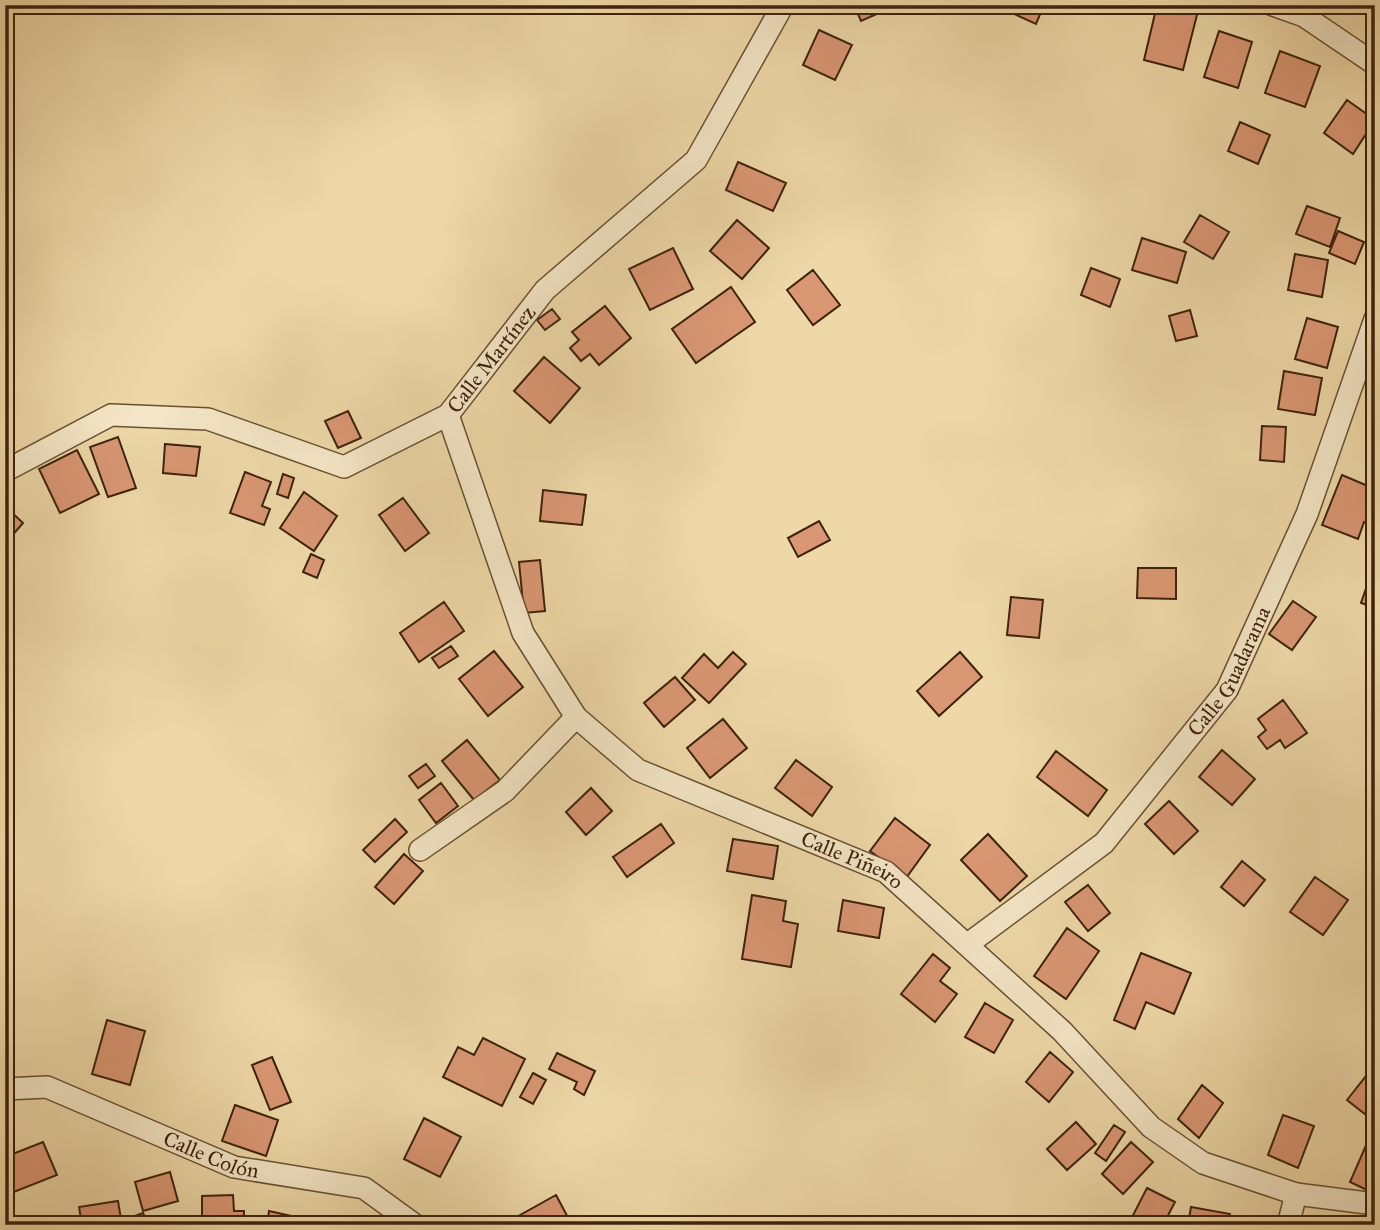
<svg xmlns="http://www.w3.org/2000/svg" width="1380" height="1230" font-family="'IM FELL Great Primer',serif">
	<rect width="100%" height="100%" fill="#eed8a7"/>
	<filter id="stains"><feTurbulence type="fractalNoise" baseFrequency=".00286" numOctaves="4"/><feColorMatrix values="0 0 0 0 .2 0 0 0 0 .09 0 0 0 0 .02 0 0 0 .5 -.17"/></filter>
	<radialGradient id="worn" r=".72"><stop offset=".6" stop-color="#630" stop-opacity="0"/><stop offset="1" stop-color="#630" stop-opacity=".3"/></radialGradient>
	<path fill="#da9774" stroke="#3d220c" stroke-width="2" d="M854 5H897L861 21Z
		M1002 5H1044L1036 24 1001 8Z
		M1157 5 1199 7 1183 70 1144 60Z
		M819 30 852 45 835 80 803 65Z
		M1219 31 1252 42 1238 88 1204 77Z
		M1280 51 1320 66 1305 107 1265 93Z
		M1347 100 1375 120 1353 154 1324 133Z
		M1240 122 1270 135 1258 164 1228 151Z
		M738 162 786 183 773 211 726 190Z
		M1307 206 1340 218 1330 247 1296 234Z
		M1200 215 1229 232 1213 259 1184 242Z
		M737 220 769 248 742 279 710 251Z
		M1338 231 1364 242 1355 264 1329 253Z
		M1142 238 1186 252 1177 283 1132 270Z
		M673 248 693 289 650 310 629 269Z
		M1295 254 1328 260 1322 297 1288 290Z
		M1091 268 1120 279 1110 307 1081 295Z
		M813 270 840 305 813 325 787 290Z
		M731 287 755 322 696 363 672 329Z
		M605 306 631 338 599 365 590 354 581 361 570 348 579 340 572 332Z
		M552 309 560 319 545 330 537 320Z
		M1190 310 1197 336 1176 341 1169 316Z
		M1307 318 1338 327 1327 368 1295 359Z
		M544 357 580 388 550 423 514 391Z
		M1284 371 1322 378 1315 415 1278 409Z
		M348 411 361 438 338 448 325 421Z
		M1262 426 1286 427 1284 462 1260 460Z
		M118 437 136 488 108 497 90 447Z
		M165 444 200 447 196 476 163 473Z
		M77 450 99 494 60 513 39 469Z
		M245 472 271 482 262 506 270 509 264 525 230 513Z
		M283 474 294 478 288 498 277 494Z
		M1342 475 1375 489V527L1364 522 1358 539 1322 525Z
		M543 490 586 495 582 525 540 521Z
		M304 492 337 516 314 551 280 528Z
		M403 498 429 533 405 551 379 515Z
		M5 506 23 523 10 538 5 533Z
		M819 521 830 540 798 557 788 538Z
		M311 554 324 560 317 578 303 572Z
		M540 560 545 611 524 613 519 562Z
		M1138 568H1176V599L1137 598Z
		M1371 574 1375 575V608L1361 603Z
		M1011 597 1043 600 1039 638 1007 635Z
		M1293 601 1316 617 1292 650 1269 634Z
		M444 602 464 631 419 662 400 633Z
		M451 646 458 656 439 668 432 658Z
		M494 651 523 687 488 716 459 679Z
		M733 652 746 664 709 703 682 678 704 654 718 668Z
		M960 652 982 677 939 716 917 691Z
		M675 677 695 700 664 727 644 703Z
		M1283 700 1307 733 1285 748 1280 740 1267 749 1258 737 1266 730 1258 719Z
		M723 719 747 748 710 778 687 748Z
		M467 740 500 780 474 800 442 761Z
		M1222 750 1255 779 1232 805 1199 777Z
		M1056 751 1107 790 1088 816 1037 777Z
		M796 760 832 787 812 816 775 788Z
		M426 764 435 776 418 788 409 776Z
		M441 783 458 806 436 823 419 800Z
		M591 788 612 811 586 835 566 812Z
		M1169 801 1198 831 1174 854 1145 824Z
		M895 818 930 845 906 878 870 851Z
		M395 819 407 832 375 862 363 850Z
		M661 824 674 843 627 877 613 857Z
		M988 834 1027 876 1000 901 961 860Z
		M733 839 778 846 773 879 727 871Z
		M404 854 423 871 394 904 375 887Z
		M1242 861 1265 880 1244 906 1221 887Z
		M1315 877 1348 900 1323 935 1290 912Z
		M1088 885 1110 913 1088 931 1065 902Z
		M752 895 786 901 783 921 798 924 791 967 742 959Z
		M843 900 884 908 879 938 838 931Z
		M1067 928 1099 951 1066 999 1034 976Z
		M1141 953 1191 973 1174 1014 1146 1002 1135 1029 1114 1020Z
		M933 954 950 968 940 981 957 994 935 1022 901 994Z
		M985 1003 1013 1020 994 1053 965 1037Z
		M107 1020 145 1031 130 1085 92 1074Z
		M483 1038 525 1059 502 1106 443 1077 458 1047 474 1055Z
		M1050 1052 1073 1072 1049 1102 1026 1082Z
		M557 1053 595 1071 584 1095 574 1089 577 1082 549 1069Z
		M272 1057 291 1102 270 1110 252 1065Z
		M1370 1071 1375 1075V1122L1347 1100Z
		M533 1073 546 1080 533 1104 520 1097Z
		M1202 1085 1223 1103 1199 1138 1178 1119Z
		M235 1105 278 1120 266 1156 222 1141Z
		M1283 1115 1314 1126 1298 1168 1268 1155Z
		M424 1118 461 1137 440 1177 404 1159Z
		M1076 1122 1096 1144 1067 1170 1047 1149Z
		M1114 1125 1125 1132 1106 1161 1095 1153Z
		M43 1142 57 1175 6 1195 5 1157Z
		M1131 1142 1153 1162 1123 1194 1102 1174Z
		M1367 1143 1375 1147V1184L1371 1192 1350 1182Z
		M170 1172 178 1201 143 1211 135 1182Z
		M1147 1188 1175 1202 1163 1225H1128Z
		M233 1195 234 1211H244V1225H202V1196Z
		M556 1195 572 1225H519L515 1218Z
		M118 1201 121 1219 100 1225H82L79 1207Z
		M1191 1207 1230 1214 1228 1225H1188Z
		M269 1211 296 1217 294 1225H267Z
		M143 1213 148 1225H128L126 1219Z
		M1294 1223 1353 1224V1225H1294Z"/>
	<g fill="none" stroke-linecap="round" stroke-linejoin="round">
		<defs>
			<g id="minor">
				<path d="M1273 5 1304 16 1375 64"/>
				<path id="s1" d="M448 415 523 633 576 717 638 770 886 872 1062 1031 1151 1127 1203 1163 1296 1194 1375 1204"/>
				<path id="s2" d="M5 471 111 415 208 419 344 467 448 415 545 290 696 160 783 5"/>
				<path d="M420 850 505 791 576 717"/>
				<path id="s3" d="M968 944 1104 843 1227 690 1307 514 1375 319"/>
				<path id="s4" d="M5 1089 47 1087 234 1167 364 1188 415 1225"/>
				<path d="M1288 1225 1296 1194"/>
			</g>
		</defs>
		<use href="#minor" stroke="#695033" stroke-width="24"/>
		<use href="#minor" stroke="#f4e6c6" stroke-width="21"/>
	</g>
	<g text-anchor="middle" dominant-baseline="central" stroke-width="7" stroke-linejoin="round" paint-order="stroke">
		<g font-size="21" fill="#3d220c" stroke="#f4e6c6">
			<text stroke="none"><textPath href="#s2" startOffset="548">Calle Martínez</textPath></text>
			<text stroke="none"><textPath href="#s3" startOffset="383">Calle Guadarama</textPath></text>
			<text stroke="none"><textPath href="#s1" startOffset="644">Calle Piñeiro</textPath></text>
			<text stroke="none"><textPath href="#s4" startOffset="220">Calle Colón</textPath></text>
		</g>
	</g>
	<rect width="1380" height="1230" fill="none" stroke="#eed8a7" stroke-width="28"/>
	<rect x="7" y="7" width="1366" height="1216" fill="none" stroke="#3d220c" stroke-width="3.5"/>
	<rect x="14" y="14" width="1352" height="1202" fill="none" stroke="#3d220c" stroke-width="2"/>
	<rect width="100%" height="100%" filter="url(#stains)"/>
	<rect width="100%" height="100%" fill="url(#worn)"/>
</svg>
